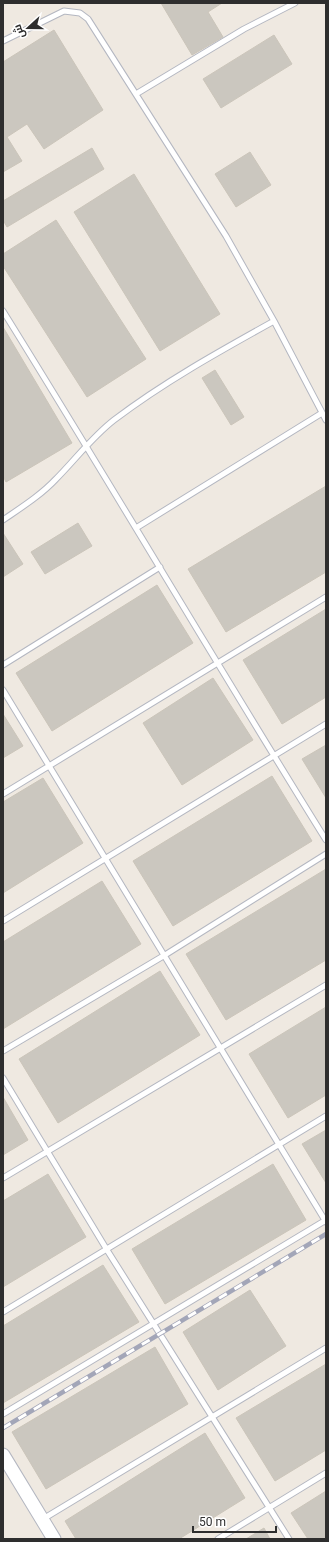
<svg xmlns="http://www.w3.org/2000/svg" width="329" height="1542" font-family="Roboto,Cairo,sans-serif">
	<rect width="100%" height="100%" fill="#efe9e1"/>
	<path fill="#cbc7bf" stroke="#cbc5ba" d="M161 3H222L208 12 223 37 192 55Z
		M54 30 103 110 44 149 27 124 7 137 22 161 3 172V62Z
		M274 35 292 64 221 108 203 79Z
		M92 148 104 169 7 227 3 220V201Z
		M250 152 271 185 236 207 215 174Z
		M134 174 220 314 160 351 74 212Z
		M56 220 146 359 87 397 3 266V254Z
		M3 327 72 443 6 482 3 476Z
		M215 370 244 417 231 425 202 378Z
		M326 486V572L226 632 188 569Z
		M78 523 92 546 45 574 31 552Z
		M3 533 23 564 3 577Z
		M157 585 193 643 52 731 16 673Z
		M326 609V697L282 724 243 660Z
		M213 678 253 740 182 785 143 723Z
		M3 714 23 746 3 758Z
		M326 745V798L302 759Z
		M272 776 312 841 173 926 133 861Z
		M43 778 83 843 3 893V802Z
		M326 869V960L226 1020 186 954Z
		M102 881 141 944 3 1029V942Z
		M160 971 200 1035 58 1123 19 1059Z
		M326 1007V1095L288 1118 249 1054Z
		M3 1097 28 1140 3 1155Z
		M326 1130V1183L302 1144Z
		M273 1164 306 1220 165 1304 132 1249Z
		M48 1174 86 1237 3 1287V1201Z
		M103 1265 139 1322 3 1403V1326Z
		M250 1290 286 1346 218 1390 183 1332Z
		M155 1347 188 1404 46 1489 12 1432Z
		M326 1364V1450L275 1481 236 1418Z
		M205 1433 245 1498 179 1539H76L65 1521Z
		M326 1491V1539H308L291 1513Z
		M264 1528 270 1539H246Z"/>
	<g fill="none" stroke-linecap="round" stroke-linejoin="round">
		<defs>
			<path id="service" d="M3 41 64 11 80 13 88 19 226 236 274 321C220 351 164 382 114 420 92 437 75 460 56 479 41 495 22 507 3 520
				M136 94 244 29 295 3
				M3 311C112 486 217 665 326 840
				M274 321 326 420
				M136 528 322 413
				M3 665 160 567
				M3 690 326 1222
				M3 794 326 597
				M3 921 326 724
				M3 1051 165 955 326 854
				M3 1078 107 1250 289 1539
				M3 1178 326 985
				M3 1312 326 1116
				M3 1414 326 1220
				M43 1519 326 1348
				M218 1539 326 1473"/>
			<path id="tertiary" d="M3 1455 54 1539"/>
		</defs>
		<use href="#service" stroke="#b4b7c1" stroke-width="7"/>
		<use href="#tertiary" stroke="#b4b7c1" stroke-width="15"/>
		<use href="#service" stroke="#fff" stroke-width="5"/>
		<use href="#tertiary" stroke="#fff" stroke-width="13"/>
		<defs>
			<path id="rail" d="M3 1428 326 1234"/>
		</defs>
		<use href="#rail" stroke="#a3a6b8" stroke-width="4.5"/>
		<use href="#rail" stroke="#fff" stroke-width="3" stroke-dasharray="9" stroke-linecap="butt"/>
	</g>
	<rect width="329" height="1542" fill="none" stroke="#2e2e2e" stroke-width="8"/>
	<g transform="translate(28 28) rotate(249)" stroke="#ffffff" stroke-width="3" paint-order="stroke">
	<path d="M0-3L7 15L0 10L-7 15Z" fill="#2e2e2e"/>
	<text y="-6" font-size="11" font-weight="bold" text-anchor="middle" fill="#2e2e2e">ش</text>
	</g>
	<path d="M193 1526v6h83v-6" fill="none" stroke="#2e2e2e" stroke-width="2"/>
	<text x="199" y="1526" font-size="12" fill="#2e2e2e" stroke="#ffffff" stroke-width="3" paint-order="stroke">50 m</text>
</svg>
